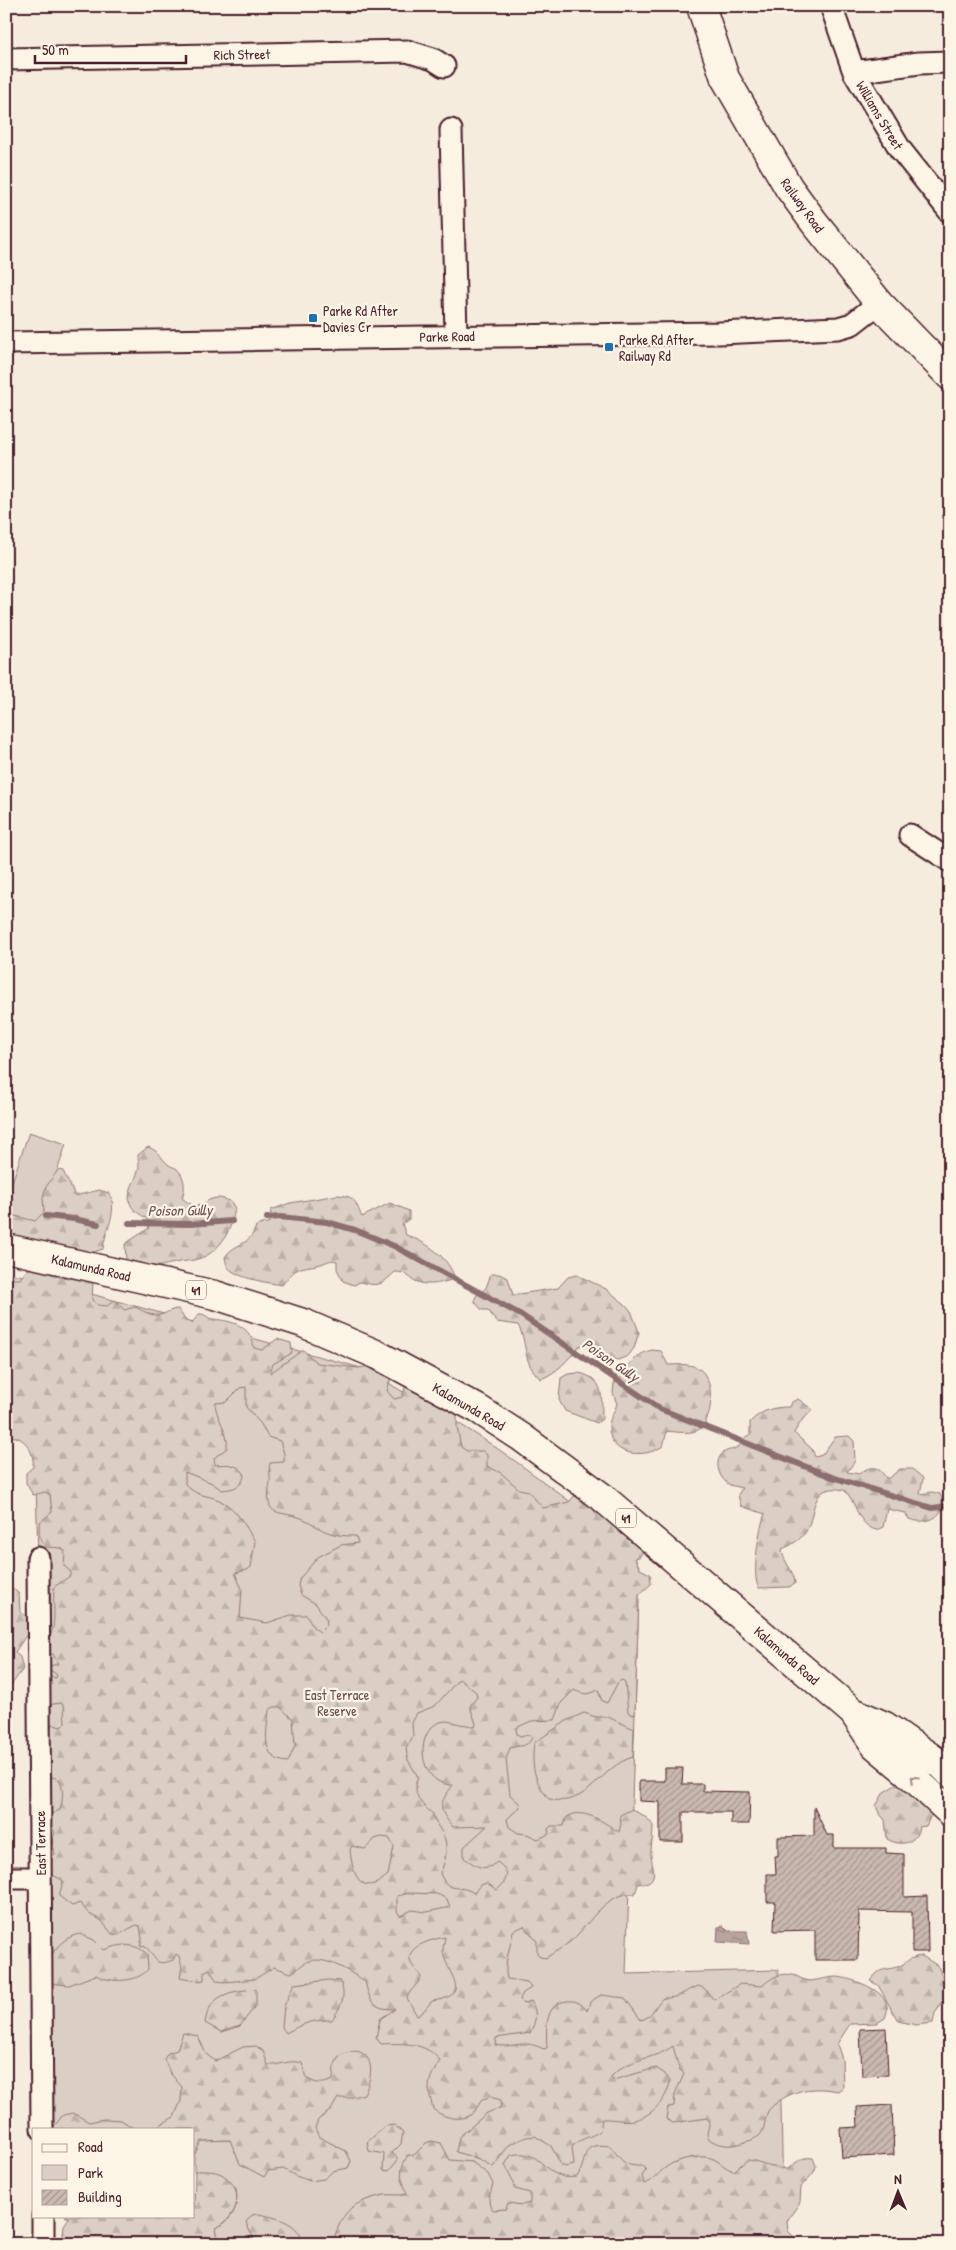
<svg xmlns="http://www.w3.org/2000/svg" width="956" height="2250" font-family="'Patrick Hand',sans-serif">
	<defs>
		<pattern id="forest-firs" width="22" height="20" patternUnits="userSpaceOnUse" patternTransform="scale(1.25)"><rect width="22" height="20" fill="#dbcec4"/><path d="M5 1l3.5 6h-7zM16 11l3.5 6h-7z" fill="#bdb0a9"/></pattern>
		<pattern id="water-ripples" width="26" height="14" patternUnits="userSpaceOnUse" patternTransform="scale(1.25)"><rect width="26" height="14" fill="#b8a39e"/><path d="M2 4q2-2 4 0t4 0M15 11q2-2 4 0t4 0" fill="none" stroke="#988481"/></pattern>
		<pattern id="building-hatch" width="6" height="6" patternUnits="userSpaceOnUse" patternTransform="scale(1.25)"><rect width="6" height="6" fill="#cab9b1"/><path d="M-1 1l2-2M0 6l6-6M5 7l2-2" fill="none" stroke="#a69690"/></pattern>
	</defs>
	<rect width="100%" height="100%" fill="#f5ecde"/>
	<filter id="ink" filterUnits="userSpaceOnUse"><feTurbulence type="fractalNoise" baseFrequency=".02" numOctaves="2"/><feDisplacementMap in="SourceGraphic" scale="10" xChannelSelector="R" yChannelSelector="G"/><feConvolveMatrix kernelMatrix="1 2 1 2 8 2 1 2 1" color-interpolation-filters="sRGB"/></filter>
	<g filter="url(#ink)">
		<path fill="#dbcec4" stroke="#927678" d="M29 1132 66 1144 38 1230 6 1219V1200Z
			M6 1272 51 1283 372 1371C401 1394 435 1408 466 1428 503 1451 537 1477 572 1503 592 1517 633 1546 640 1569L626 1974 778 1970 784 2244H274L256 2239 258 2244H217L218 2239 216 2228C233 2220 239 2207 236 2188L194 2172V2155L201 2141 230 2140 272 2130 42 2129 38 1558 34 1405 6 1406Z"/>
		<path fill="url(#forest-firs)" stroke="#927678" fill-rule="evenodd" d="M148 1147C161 1152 159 1157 169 1165 171 1167 174 1167 176 1168 185 1176 186 1188 182 1198 203 1215 200 1199 218 1198 222 1198 227 1200 230 1201L235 1208C232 1228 222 1250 201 1258 193 1261 183 1261 174 1263 156 1267 143 1273 126 1260L125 1244 149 1228 147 1219C142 1215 136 1213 132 1207 123 1194 138 1179 139 1166 139 1163 138 1158 138 1155Z
			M58 1170 63 1171 75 1196 99 1190 109 1193C119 1211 105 1230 103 1249L91 1253 6 1243V1196L11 1215 35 1221 44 1212 43 1197 46 1187Z
			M338 1195C356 1196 355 1202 362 1217L390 1203 409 1211V1219L402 1224 406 1235C426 1242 449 1257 455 1279 444 1282 429 1287 418 1282 407 1278 408 1272 395 1272 381 1285 380 1287 360 1282L354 1285 343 1281 337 1269V1261C330 1259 327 1262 321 1264 298 1269 298 1265 282 1285 269 1283 243 1279 232 1271 227 1268 226 1263 225 1257 236 1241 249 1248 256 1226L270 1222 271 1210 290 1203Z
			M32 1268C44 1270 58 1278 68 1278 77 1279 83 1279 93 1281L92 1300 98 1305 107 1306 115 1300 124 1310 135 1307C142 1310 150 1316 158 1315 165 1315 170 1309 178 1309L186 1321 192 1323 199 1314C205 1313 208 1319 213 1319 232 1321 251 1325 254 1348L262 1350 277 1339 291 1343 292 1353 273 1364 270 1373 303 1350 317 1363 358 1368 372 1366 392 1374 387 1391 394 1399 402 1397 406 1385 457 1409V1427L461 1447 467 1451H483L487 1455V1466L501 1473 519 1489 528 1491 543 1508 569 1502 578 1492 596 1499 594 1510 596 1514 604 1509 646 1547 640 1556 635 1559 640 1569 650 1574 651 1584 639 1595 635 1714 632 1715 628 1712 625 1682 622 1680 618 1682 607 1703 602 1701 598 1690C589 1695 584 1695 574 1690L561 1703 555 1720 531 1721 516 1728 517 1734 520 1736 531 1735 532 1738C527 1748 519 1745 510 1748L506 1759 510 1795 519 1803 520 1807 507 1819 509 1827 518 1833 527 1834 538 1839 549 1834 548 1829 551 1826H564L566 1818C582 1805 606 1824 619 1832L621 1824 620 1815 632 1809C640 1815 648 1816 653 1826 653 1834 652 1841 651 1850 649 1863 664 1883 638 1884L635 1894C606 1891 591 1923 572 1940 564 1947 554 1952 546 1958L540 1957 537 1953V1941L524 1926 513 1931C511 1947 503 1963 507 1979L527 1982 531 1988 523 1993 520 1999 523 2004 531 2001C538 2013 536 2021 530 2033L496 2038 495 2045C516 2049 520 2038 544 2049L547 2048C546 2030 544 2002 568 2001 577 2000 582 2004 587 2011L590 2002 601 1995 625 1998 641 2020C653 2017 654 2006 663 1998 684 1998 681 1991 699 1986L705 1989 714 2000 740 1984 762 1986C772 1977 782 1971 796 1976 801 1978 805 1981 811 1981 819 1980 828 1977 837 1977 851 1978 887 1990 887 2007 888 2010 886 2015 885 2018L877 2023 850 2024 837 2044 842 2059 843 2087 838 2091C816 2087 798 2088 779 2101 775 2104 771 2107 768 2111 764 2119 766 2129 759 2136 756 2138 752 2140 748 2141 733 2147 723 2147 708 2139L707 2133 710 2122 707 2118 673 2123 666 2119 668 2107 674 2106 675 2094 684 2074 679 2069 673 2046C655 2060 626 2058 611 2077L613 2080 656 2068 665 2074 670 2081C668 2097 654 2114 638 2119 627 2123 613 2118 602 2119L600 2131C590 2138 580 2138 572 2147L574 2165 566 2167 561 2165 551 2146 535 2136 526 2137 509 2145 493 2167 479 2159 456 2152 459 2137 487 2113 500 2108 501 2100 490 2097 482 2099C479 2104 475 2112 470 2115 459 2122 442 2117 433 2109 427 2086 427 2081 440 2061 427 2042 402 2043 381 2044L376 2038 380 2019 395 2009C372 2009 370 2002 365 1981 351 1973 327 1956 310 1961 303 1962 298 1970 291 1973L274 1967 255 1979 225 1982 217 1981 209 1969 204 1972V1980L199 1981 180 1977 182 1967 179 1956 176 1954 173 1960C153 1968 157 1957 144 1945L140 1946 142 1939 140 1926 136 1925 118 1935 112 1934 101 1920 89 1914 80 1903 72 1906 59 1896 63 1882 61 1879 48 1873 40 1863 55 1854 52 1840 55 1833 53 1829H47V1816L60 1810C63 1799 64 1788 59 1779L48 1776 49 1732 52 1724 60 1727 65 1724 64 1706 61 1703 53 1704 46 1710 47 1676 56 1678 57 1675 49 1669V1666L58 1664 53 1654H48L44 1645C59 1631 52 1605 54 1587L70 1576 71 1572 64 1566 65 1551 61 1548 46 1547C39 1541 38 1531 40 1522L52 1512 50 1495 45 1492 33 1495 26 1483V1473L33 1467C35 1451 23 1433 6 1437V1428L9 1422 6 1415V1273L14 1279H20L27 1270ZM246 1387V1407L261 1424 268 1437 280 1441 284 1453V1462L270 1463C268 1470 271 1475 270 1482 263 1522 280 1508 306 1520 311 1522 315 1526 319 1528 331 1535 342 1536 356 1536L358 1543 341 1545 318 1557 300 1578 298 1585 301 1595 316 1604 327 1620 326 1626 320 1632 313 1627 307 1615H291L267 1623 240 1618 242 1589 235 1573 247 1570 251 1567 255 1541C245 1526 237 1508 219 1500 205 1494 197 1497 185 1484V1472L212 1483 222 1490C233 1489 244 1487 244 1473 236 1463 227 1464 215 1465L214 1458 227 1448C229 1431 216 1419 215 1403L226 1402 240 1388ZM459 1679 476 1692 477 1697 470 1706 476 1724 475 1727C470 1725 466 1725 460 1724 455 1723 450 1721 445 1721 414 1724 415 1785 453 1785 439 1804 437 1808 453 1827L487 1826 464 1847V1858C477 1866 484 1873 497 1862 511 1871 508 1880 497 1890L487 1883 480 1885 474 1893C459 1883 448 1895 440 1873 445 1864 448 1850 445 1840 443 1831 435 1825 433 1814 420 1804 412 1794 418 1777L408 1760 406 1749 413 1736 412 1723 417 1713 435 1706ZM274 1707H280L293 1719 295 1746 288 1762C259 1760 267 1730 269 1710ZM381 1837 389 1838 394 1847 388 1875C384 1878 379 1883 374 1884 354 1890 351 1860 350 1849L352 1846 365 1849 375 1839ZM410 1893 437 1894 447 1899 450 1907 427 1912 412 1910 400 1916 397 1911V1896ZM445 1937C444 1944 442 1949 444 1956 450 1977 472 1996 432 2001L421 2014 417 2016 407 1998C410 1989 418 1985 421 1977 418 1971 411 1966 410 1960 407 1945 435 1939 445 1937Z
			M491 1274H499L508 1278 513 1295 558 1288 568 1277 577 1275 606 1289 625 1304 631 1311 639 1332 634 1348 628 1356 618 1360 601 1356 598 1350 590 1344 579 1346C568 1360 558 1372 541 1379 521 1362 529 1346 518 1325L497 1322 488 1310H482L475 1302V1297L486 1288Z
			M652 1350 661 1351 668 1365C678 1365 688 1363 698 1368 715 1378 714 1416 701 1428 693 1435 677 1432 667 1431L663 1446C644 1459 609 1457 609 1427 609 1419 614 1412 617 1404L613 1393 614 1383C632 1370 625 1357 652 1350Z
			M579 1373C606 1379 601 1397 602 1419L597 1423 565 1411 559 1400 561 1378 568 1374Z
			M798 1399 813 1410 802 1420 794 1433 812 1449 815 1457 822 1455 835 1437 849 1436 854 1441 855 1461 847 1472 859 1474C870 1465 878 1465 886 1478H889L900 1469H912L923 1478 920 1494 932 1492 940 1494C950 1516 927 1526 909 1519L905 1513 887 1509 883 1527 876 1530C856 1524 858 1503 844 1490 808 1482 817 1516 805 1533 800 1540 790 1546 782 1549 782 1561 795 1571 795 1584L789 1587 759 1588C751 1577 759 1528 765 1514L741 1506 738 1495 742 1488C738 1487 733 1486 730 1485 720 1480 713 1463 722 1454 726 1449 735 1451 740 1445 744 1440 743 1437 750 1435V1422C762 1410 773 1407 790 1407L792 1402Z
			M6 1587H11L19 1594 20 1612 30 1619 29 1631 15 1652 20 1657 23 1669 6 1692Z
			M584 1713 596 1717H608L634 1729 633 1757C600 1766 589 1809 549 1799 534 1781 531 1766 534 1743L568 1720Z
			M909 1777 932 1813 926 1826 919 1827C916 1844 901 1847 887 1839L885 1820 879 1813 876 1806 884 1792Z
			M80 1934 94 1940 104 1950C120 1944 134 1942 147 1954L148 1969C138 1983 109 1983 96 1975L69 1985 48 1983C48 1976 47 1965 50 1959 55 1946 67 1936 80 1934Z
			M922 1956 938 1966 947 1990 946 1999 935 2013 933 2023 916 2025 898 2021 878 1985 870 1981C881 1967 882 1971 897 1967 907 1964 907 1957 922 1956Z
			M329 1980 340 1981C347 1997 341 2006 332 2020 311 2020 304 2023 286 2033L282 2027 284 2006 294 1984Z
			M256 1989V2005L240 2026 221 2032 205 2023C209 1994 230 1991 256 1989Z
			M183 2033 198 2036 206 2054 215 2061 243 2047 256 2046 263 2051 268 2065C280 2066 289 2059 302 2063L306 2078C316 2084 322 2085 333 2080L334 2067 339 2056C346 2053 355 2049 362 2053 376 2061 370 2083 364 2094L350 2098H338L331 2110 318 2120 315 2128 319 2137 346 2151 351 2161 348 2168 333 2171 324 2179 310 2181 296 2176 283 2169 268 2171 264 2177 240 2164 230 2140 201 2141 194 2155V2129H159L160 2125 174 2117 181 2101 182 2087 170 2073 164 2059 168 2053 177 2050Z
			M73 2113 89 2122 104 2119 121 2120 135 2129H52L63 2115Z
			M394 2125 403 2133 401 2144 392 2153 397 2157V2161L389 2171 383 2170 384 2154 369 2151 367 2142 386 2126Z
			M431 2141 441 2143 450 2160 472 2162 488 2174 493 2184C490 2195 486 2201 493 2210L506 2209 508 2203 522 2205 530 2203V2193L515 2189 514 2183 505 2165 511 2155C545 2147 542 2182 577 2177 590 2157 578 2142 610 2146 621 2159 623 2167 642 2166L646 2170 642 2176 644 2184C654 2181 657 2174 665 2168 675 2160 693 2156 706 2157 718 2158 723 2168 734 2171L747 2160C762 2161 772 2169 787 2169 797 2163 800 2156 813 2158L816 2166 814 2172 801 2187 800 2202 787 2221 788 2231 797 2240 795 2244H332C343 2212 348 2203 384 2195 391 2194 400 2196 407 2194 402 2177 397 2173 408 2155H414L426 2143Z
			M195 2171C204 2171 215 2170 223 2175 246 2190 238 2217 216 2228L218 2239 217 2244H62L64 2225 69 2218 65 2216H194Z
			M259 2214C277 2218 300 2222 303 2244H258L250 2232 246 2222 252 2215Z"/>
		<path fill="url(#water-ripples)" stroke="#8c6e70" d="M723 1926 728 1931H747L749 1944 717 1942 718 1927Z"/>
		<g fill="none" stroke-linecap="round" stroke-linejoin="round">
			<path stroke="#8c6e70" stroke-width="6" d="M46 1216 74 1219 98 1224
				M267 1218 280 1217 327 1222 355 1230 394 1246 521 1315 660 1409 832 1477 932 1508 950 1506
				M129 1223 190 1224 232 1221"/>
		</g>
		<path fill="url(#building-hatch)" stroke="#4a1f2b" d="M665 1768H683L682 1784H703V1791L750 1792 749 1824H731V1812H683V1842H660V1802L639 1801V1781H665Z
			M814 1807 827 1835H834V1848H886V1853L904 1854V1897L927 1896 928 1952H912V1912L859 1911 858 1960H815V1930L774 1931 775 1902H767V1874H776L775 1856H778V1837L814 1836Z
			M886 2028 888 2075 862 2076 860 2029Z
			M892 2105 894 2155 842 2158 840 2128 858 2127 857 2107Z"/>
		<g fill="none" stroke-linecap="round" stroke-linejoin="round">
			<defs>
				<path id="street" d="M831 6 854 72 900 149 950 212
					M6 59 407 51 433 59 444 66
					M854 72 919 63 950 62
					M451 130 456 335
					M6 343 719 333 838 328 852 324 879 303
					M910 835 950 861
					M38 1558 42 2129
					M6 1878H40
					M43 2216V2244"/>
				<path id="secondary" d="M701 6 725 78 789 188 814 222 879 303 950 376"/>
				<path id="primary" d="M6 1248 215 1295 303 1323 378 1355 478 1409 521 1437 602 1497 853 1712 885 1726 942 1765 950 1773
					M853 1712 875 1745 906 1771 950 1812"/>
			</defs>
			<use href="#street" stroke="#4a1f2b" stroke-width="25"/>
			<use href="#secondary" stroke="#4a1f2b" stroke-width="31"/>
			<use href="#primary" stroke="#4a1f2b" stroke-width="31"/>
			<use href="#street" stroke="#fcf5e5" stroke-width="21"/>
			<use href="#secondary" stroke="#fcf5e5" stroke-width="28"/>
			<use href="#primary" stroke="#fcf5e5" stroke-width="28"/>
		</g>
		<defs><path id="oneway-chevron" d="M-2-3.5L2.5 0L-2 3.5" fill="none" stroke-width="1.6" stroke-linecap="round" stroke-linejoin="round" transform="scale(1.25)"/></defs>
		<use stroke="#a38a88" href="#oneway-chevron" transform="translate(914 1779) rotate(-137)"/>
	</g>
	<g fill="#1f6fb2" stroke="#fcf5e5" stroke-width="2">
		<rect x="308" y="313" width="10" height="10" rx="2.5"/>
		<rect x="604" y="342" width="10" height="10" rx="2.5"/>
	</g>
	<g text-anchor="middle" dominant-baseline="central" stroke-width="4.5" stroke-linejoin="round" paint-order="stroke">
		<g fill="#fcf5e5" stroke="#7f5f63" stroke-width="1">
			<rect x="186" y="1280.5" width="20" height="19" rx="4"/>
			<rect x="616" y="1508.5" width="20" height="19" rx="4"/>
		</g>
		<g font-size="12" font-weight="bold" fill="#4a1f2b">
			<text x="196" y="1290">41</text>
			<text x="626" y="1518">41</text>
		</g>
		<g font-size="14" fill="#4a1f2b" stroke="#fcf5e5">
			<text transform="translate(242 54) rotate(-1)">Rich Street</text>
			<text transform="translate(880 115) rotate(59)">Williams Street</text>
			<text transform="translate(803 205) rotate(54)">Railway Road</text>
			<text transform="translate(447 336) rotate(-1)">Parke Road</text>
			<text transform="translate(91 1267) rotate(13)">Kalamunda Road</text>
			<text transform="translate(469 1406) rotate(30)">Kalamunda Road</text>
			<text transform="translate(787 1655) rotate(41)">Kalamunda Road</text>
			<text transform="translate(40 1843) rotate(-91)">East Terrace</text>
		</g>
		<g font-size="14" fill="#4a1f2b" stroke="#fcf5e5" text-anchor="start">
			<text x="323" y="310">Parke Rd After<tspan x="323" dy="16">Davies Cr</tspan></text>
			<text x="619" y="339">Parke Rd After<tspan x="619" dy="16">Railway Rd</tspan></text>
		</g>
		<g font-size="14" fill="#6e4b51" stroke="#fcf5e5">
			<text x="337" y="1694">East Terrace<tspan x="337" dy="16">Reserve</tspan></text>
		</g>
		<g font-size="15" font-style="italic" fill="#704d53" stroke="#fcf5e5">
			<text transform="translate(180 1210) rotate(-1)">Poison Gully</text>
			<text transform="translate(611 1360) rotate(34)">Poison Gully</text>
		</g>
	</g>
	<rect width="956" height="2250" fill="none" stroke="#fcf5e5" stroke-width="25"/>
	<rect x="12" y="12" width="931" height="2225" fill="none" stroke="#4a1f2b" stroke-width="2" filter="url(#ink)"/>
	<rect x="32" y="2128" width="162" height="90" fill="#fcf5e5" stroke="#b59f9b"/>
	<rect x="42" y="2144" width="25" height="8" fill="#fcf5e5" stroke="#b59f9b"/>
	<text x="78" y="2152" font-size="15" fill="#4a1f2b">Road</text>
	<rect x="42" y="2165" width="25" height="15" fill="#dbcec4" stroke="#b59f9b"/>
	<text x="78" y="2178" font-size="15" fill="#4a1f2b">Park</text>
	<rect x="42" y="2190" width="25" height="15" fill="url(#building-hatch)" stroke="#b59f9b"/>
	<text x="78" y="2202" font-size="15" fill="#4a1f2b">Building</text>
	<g transform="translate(898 2192) rotate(359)" stroke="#fcf5e5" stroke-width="4" paint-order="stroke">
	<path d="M0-4L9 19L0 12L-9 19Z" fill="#4a1f2b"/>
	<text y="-8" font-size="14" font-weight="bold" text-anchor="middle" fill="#4a1f2b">N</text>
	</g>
	<path d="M35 55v8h151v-8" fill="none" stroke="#4a1f2b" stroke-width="2.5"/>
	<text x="42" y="55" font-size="15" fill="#4a1f2b" stroke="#fcf5e5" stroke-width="4" paint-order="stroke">50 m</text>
</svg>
